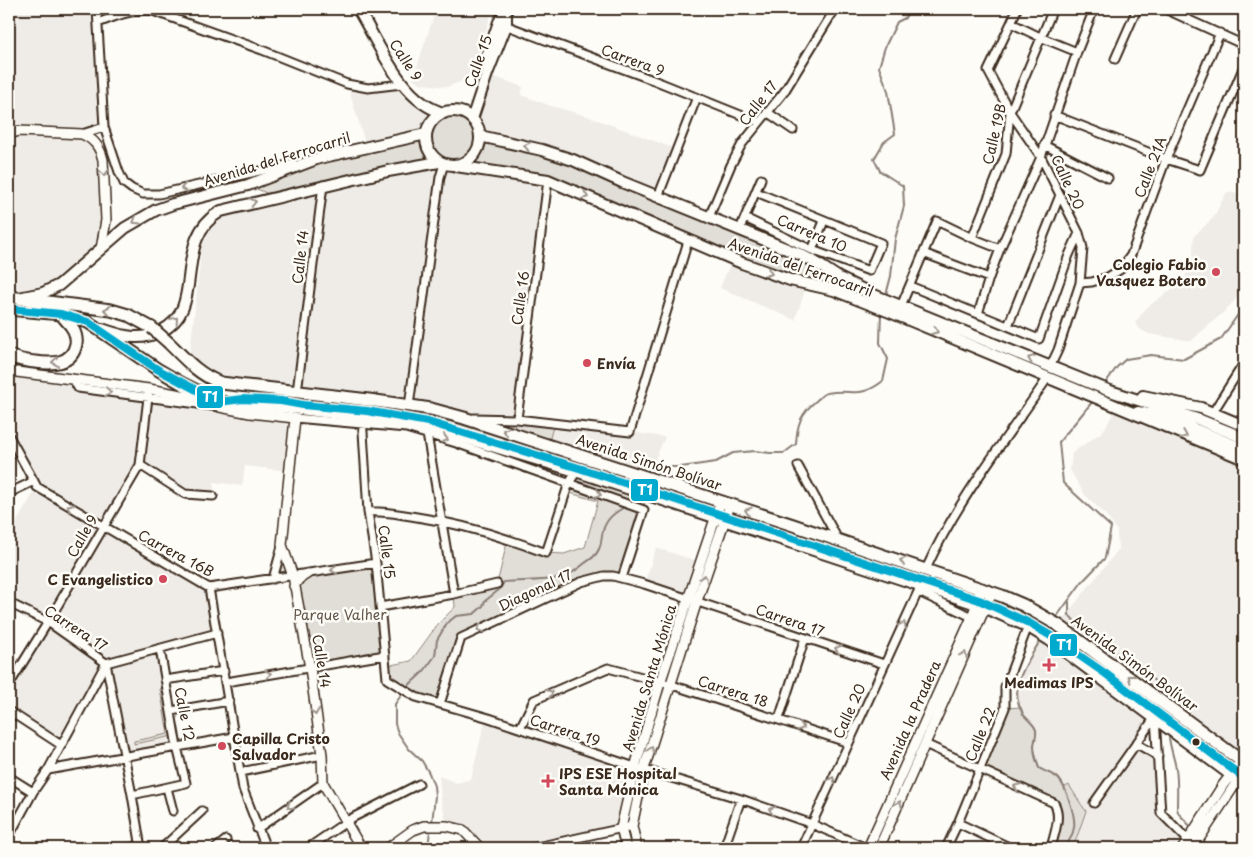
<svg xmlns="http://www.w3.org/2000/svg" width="1253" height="857" font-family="'Playpen Sans',sans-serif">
	<rect width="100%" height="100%" fill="#fdfcf7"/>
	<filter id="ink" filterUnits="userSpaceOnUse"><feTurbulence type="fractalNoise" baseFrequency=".02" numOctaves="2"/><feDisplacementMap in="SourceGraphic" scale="10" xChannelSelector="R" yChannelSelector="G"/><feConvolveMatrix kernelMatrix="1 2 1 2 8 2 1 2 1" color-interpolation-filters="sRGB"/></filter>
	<g filter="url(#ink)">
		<path fill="#efece7" d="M9 9H97L104 127 83 133 101 152 106 220 101 249 59 285 9 297Z
			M436 9H493L470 78 447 87 423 84 413 79Z
			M487 74 523 87 521 95 551 106 587 116 676 149 658 197 480 136 472 119Z
			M347 84 369 88 402 84 444 113 426 134 366 146Z
			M439 162 548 180 517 419 464 418 229 384 189 362 204 225 209 219Z
			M1227 192 1244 193V290L1225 311 1191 341 1149 334 1141 330 1135 323 1146 308 1183 281 1192 263 1194 236 1213 218Z
			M732 259 807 284 795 320 720 288Z
			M9 371 73 379 78 388 295 418 289 471 245 466 242 486 214 482 213 496 185 494 140 465 104 527 209 588 217 633 160 649 177 747 123 755 106 664 61 745 9 711V685L48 622 9 603V535L37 487 9 436Z
			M1117 408 1244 459V758L1058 625 1118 550 1117 531 1106 515 1085 495 1070 470 1072 453 1103 431Z
			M554 423 630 432 665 437 652 466 643 470 640 469 638 473 548 445Z
			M656 548 701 562 688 599 644 585Z
			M1043 636 1155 717 1137 744 1158 756 1161 813 1188 840 1183 848H1073L1086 810 1077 801 1075 794 1065 787 1059 779 1039 768 1034 747 1036 731 1024 715 1017 696V684L1024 668Z
			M486 717 635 767 621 828 532 848H480L471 836 447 826 441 800 439 776 457 783 471 779Z"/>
		<path fill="#e1ded7" stroke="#8e847a" d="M452 111C467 112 477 120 480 136L542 150 740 229 839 278 848 288 862 294 861 297 807 284 548 180 444 164 275 197 248 185 319 158 426 134C431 121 438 114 452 111Z
			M368 405 430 415 637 476 632 486 367 411Z
			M464 418 554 423 548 445Z
			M577 471 645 494 644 510 622 578 613 576 581 582 461 638 440 704 416 697 387 679 386 666 411 661 438 624 455 607 454 594 497 584 508 538 546 553 564 554 585 547 598 501 566 492Z
			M649 480 705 499 702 509 645 490Z
			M791 529 981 592 979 600 788 537Z
			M282 545 293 576 376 563 385 655 310 668 293 576 273 579Z
			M990 596 1043 621 1039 628 987 604Z
			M1055 629 1110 669 1106 674 1051 636Z
			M163 688 173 736 134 744V741L168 734 160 689Z
			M1156 703 1232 760 1228 766 1151 709Z
			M1021 707 1024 715 1034 727 1036 731 1034 747 1039 768 1055 776 1065 787 1069 785C1075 794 1079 802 1086 811L1073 848H1051L1058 815 1054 803 979 770 1005 708Z"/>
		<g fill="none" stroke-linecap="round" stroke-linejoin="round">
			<path stroke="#887d74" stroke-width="2" d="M886 295 891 276 895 239 904 206 903 186 880 171 874 159 884 142 895 134 888 91 879 67 885 47 897 22 905 18 909 9
				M1104 385 1117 367 1126 359 1151 355 1184 359 1221 339 1244 306
				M647 472 656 465 670 467H681L716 462 733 453 755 451 770 453H784L796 444C797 424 801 413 817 400 820 397 823 394 827 393 853 388 858 400 883 381L888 359 880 343 881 311
				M628 502 634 493
				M1069 602V615L1079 626 1170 692 1176 702 1175 705
				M1055 619 1082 582 1105 558 1111 527 1063 483 1059 442 1093 401
				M1041 639C1027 664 1007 686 1023 714 1027 720 1034 723 1036 730 1037 734 1035 740 1034 745 1034 753 1036 761 1039 768 1045 772 1054 774 1059 779 1066 787 1076 817 1074 827 1073 835 1069 842 1064 848
				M1171 725 1173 715
				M1169 734C1168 742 1175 760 1176 769 1178 782 1177 795 1177 809L1179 814 1192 828
				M432 823 435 796 434 786 429 773 422 761 409 749 398 733 395 724V704L407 687 424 671 435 656 437 640 447 623 456 616 474 614 483 606 485 601 500 589 504 582C522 580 549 582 566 576 573 573 579 568 585 563 591 559 596 556 599 549 602 543 601 537 603 531 606 518 616 512 626 506
				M1202 839 1210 848
				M428 848 430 830"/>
			<defs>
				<path id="minor" d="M97 9 104 127 119 172 124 183 132 189 143 194H159L291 164
					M1017 9 1011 23 1040 37 1077 52
					M1165 9 1244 45
					M98 23C116 16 131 10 150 10L262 50 347 84 368 88 402 84
					M1011 23 988 71 1010 112 1041 157 1079 233 1083 248 1080 283 1058 350 1050 367
					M502 24 661 83 758 122
					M1115 59 1137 9
					M767 112 793 130
					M1054 115 1166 159 1200 170 1244 66
					M82 134 104 127
					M1044 145 1108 178
					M658 197 697 97
					M709 217 731 165 742 144 784 92 835 9
					M745 218 812 250 869 271 881 243 756 192
					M740 229 761 179
					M972 238 1006 154 1010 112 1053 9
					M812 250 824 221
					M923 253 989 278
					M1080 283 1092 282 1108 277 1121 269 1131 255 1166 159 1220 33
					M910 286 1039 339 1069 255 1079 233
					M901 306 937 221 972 238 1000 249
					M978 314 989 278 1000 249 1041 157 1077 52 1094 9
					M1008 326 1060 195
					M73 379 78 388 220 407
					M297 392 323 185
					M409 406 440 177 444 164
					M1213 412 1244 363
					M362 416 368 512 376 563 387 679 416 697 489 718 635 767 741 799 812 824 866 848
					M295 418 406 428 456 443 644 510 622 578
					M474 418 517 419 630 432 688 241
					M517 419 548 180
					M427 434 454 594
					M9 436 37 487 209 588 376 563
					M140 465 185 494 213 496
					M798 466 835 534 833 538
					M9 493 34 481
					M368 512C383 511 397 514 411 516 458 523 502 536 546 553L569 483 577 471
					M926 569C957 501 1005 440 1047 379
					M273 579 282 546
					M209 588 243 789 266 848
					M919 592 972 617
					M9 603 48 622 106 663 217 633
					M380 607 454 594 497 584
					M106 663 132 795 141 848
					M165 680 224 671
					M226 682 385 655
					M9 685 48 622 140 465 149 389
					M440 704 461 638 581 582 604 576H613L644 584 884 664
					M9 711 61 745
					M171 711 229 701
					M1155 717 1161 813 1190 842
					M779 719 805 638
					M520 728 534 700 608 668 672 685 849 743
					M925 744 1054 803C1062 816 1054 834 1051 848
					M1137 744 1158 756
					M48 770 234 737
					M241 772 322 755
					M9 777 33 792
					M167 788 173 811
					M132 795 186 783 177 747 160 649
					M1094 803 1155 717
					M958 823 1011 848
					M257 829 323 783
					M9 836 33 792 48 770 106 663
					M129 848 140 845
					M162 848 202 811
					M216 848 226 840
					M308 848 352 818 419 784
					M532 848 632 826
					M724 848 741 799
					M801 848 921 585
					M946 848 958 823 1005 708V687L1028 626"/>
				<path id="tertiary" d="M9 134 19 131 82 134C94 139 100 147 103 160L106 220 101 249
					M9 371 149 389 219 402 220 407 250 413 295 418 282 545 293 576 310 668 322 755 323 783 361 848
					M294 586 299 579 307 574
					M388 848 413 830 424 826H447L463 830 480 848
					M626 848 621 828 635 767 660 683 721 501
					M637 848 632 826 644 769 697 601 730 505
					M868 848 972 617 982 588
					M879 848 992 592
					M1183 848 1223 785 1244 758
					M1193 848 1244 771"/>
				<path id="secondary" d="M358 9C380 45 401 102 444 113
					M484 65 499 22 505 12
					M426 138a27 27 0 1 1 54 0a27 27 0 1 1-54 0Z
					M472 119 487 74 506 26V9
					M480 136 542 150 573 160 622 182 799 254 813 261 839 278 876 296 1110 391 1200 420 1244 438
					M456 166 548 180 742 263 790 280 834 290 890 312 1244 459
					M23 297 43 293 59 285 125 228 156 210 173 204 248 185 319 158 426 134
					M102 329C122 336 140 342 161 331 208 309 170 240 221 211L388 171 439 162
					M1143 396 1201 408 1244 426
					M1138 412C1176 418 1209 436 1244 449"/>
				<path id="primary" d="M9 297 111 310 128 315 152 328
					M9 309 61 314 88 322 157 369 181 383 219 402 296 408 407 422 427 426 577 471 978 604 1028 626 1049 639 1244 784
					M169 343C185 359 199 375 221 383L369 400 431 409 464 418 793 525 1002 596 1023 605 1058 625 1244 763
					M9 355C17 360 25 361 35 362 52 364 72 365 76 344 77 339 75 331 71 326 68 322 64 318 61 314"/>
			</defs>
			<use href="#minor" stroke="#3b2a1e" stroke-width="11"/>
			<use href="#tertiary" stroke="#3b2a1e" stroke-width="12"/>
			<use href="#secondary" stroke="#3b2a1e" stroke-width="14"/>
			<use href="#primary" stroke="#3b2a1e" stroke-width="15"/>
			<use href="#minor" stroke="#fdfcf7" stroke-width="7"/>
			<use href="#tertiary" stroke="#fdfcf7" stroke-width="9"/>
			<use href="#secondary" stroke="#fdfcf7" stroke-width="10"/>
			<use href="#primary" stroke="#fdfcf7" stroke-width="11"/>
			<defs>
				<path id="primary-bridge" d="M152 328 169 343"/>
			</defs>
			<use href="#primary-bridge" stroke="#3b2a1e" stroke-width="15" stroke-linecap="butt"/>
			<use href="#primary-bridge" stroke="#fdfcf7" stroke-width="11"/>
			<defs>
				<path id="bus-1" d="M9 309 61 314 88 322 157 369 219 402 242 399 281 401 303 405 367 411 428 422 579 468 979 600 1029 623 1051 636 1106 674 1244 778"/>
			</defs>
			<use href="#bus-1" stroke="#fdfcf7" stroke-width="11"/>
			<use href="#bus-1" stroke="#00a9ce" stroke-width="8"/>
		</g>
		<defs><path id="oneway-chevron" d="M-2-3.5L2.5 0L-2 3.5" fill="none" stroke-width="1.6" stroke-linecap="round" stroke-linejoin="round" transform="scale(1.25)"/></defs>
		<g stroke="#9c938a">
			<use href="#oneway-chevron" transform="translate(527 146) rotate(-167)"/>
			<use href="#oneway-chevron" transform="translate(104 173) rotate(88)"/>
			<use href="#oneway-chevron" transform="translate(184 188) rotate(168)"/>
			<use href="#oneway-chevron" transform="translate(585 196) rotate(22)"/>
			<use href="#oneway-chevron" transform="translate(253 202) rotate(-13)"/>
			<use href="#oneway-chevron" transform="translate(136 221) rotate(148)"/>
			<use href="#oneway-chevron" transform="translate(769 273) rotate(20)"/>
			<use href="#oneway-chevron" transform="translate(107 310) rotate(-171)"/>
			<use href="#oneway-chevron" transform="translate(175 320) rotate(-49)"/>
			<use href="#oneway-chevron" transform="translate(935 331) rotate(23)"/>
			<use href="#oneway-chevron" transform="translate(1031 359) rotate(-158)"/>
			<use href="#oneway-chevron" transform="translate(55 362) rotate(174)"/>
			<use href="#oneway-chevron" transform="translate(108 392) rotate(7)"/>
			<use href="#oneway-chevron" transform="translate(506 431) rotate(-162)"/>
			<use href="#oneway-chevron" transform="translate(1184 435) rotate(22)"/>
			<use href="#oneway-chevron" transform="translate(445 439) rotate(17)"/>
			<use href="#oneway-chevron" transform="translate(598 494) rotate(20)"/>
			<use href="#oneway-chevron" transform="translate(70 507) rotate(-149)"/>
			<use href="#oneway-chevron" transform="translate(748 511) rotate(-162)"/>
			<use href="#oneway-chevron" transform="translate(903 561) rotate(-162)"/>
			<use href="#oneway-chevron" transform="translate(334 570) rotate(172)"/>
			<use href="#oneway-chevron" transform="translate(704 578) rotate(-71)"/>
			<use href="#oneway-chevron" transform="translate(903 625) rotate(-65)"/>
			<use href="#oneway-chevron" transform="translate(480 629) rotate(155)"/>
			<use href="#oneway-chevron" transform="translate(838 649) rotate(-162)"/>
			<use href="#oneway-chevron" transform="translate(964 655) rotate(-65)"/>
			<use href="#oneway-chevron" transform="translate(268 674) rotate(-9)"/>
			<use href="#oneway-chevron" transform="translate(1131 678) rotate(-143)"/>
			<use href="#oneway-chevron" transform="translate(550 693) rotate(-23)"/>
			<use href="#oneway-chevron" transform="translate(315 712) rotate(82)"/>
			<use href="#oneway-chevron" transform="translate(801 727) rotate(19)"/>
			<use href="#oneway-chevron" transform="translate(651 750) rotate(-72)"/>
			<use href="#oneway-chevron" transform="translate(832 780) rotate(-66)"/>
			<use href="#oneway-chevron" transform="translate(1017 787) rotate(-156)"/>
			<use href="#oneway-chevron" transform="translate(899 804) rotate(-66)"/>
			<use href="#oneway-chevron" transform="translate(290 806) rotate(145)"/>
			<use href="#oneway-chevron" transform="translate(772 810) rotate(-161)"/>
		</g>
	</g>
	<g fill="#d1495b" stroke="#fdfcf7" stroke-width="2">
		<circle cx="1216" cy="272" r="5"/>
		<circle cx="587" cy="363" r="5"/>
		<circle cx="163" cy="579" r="5"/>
		<path d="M1046.5 657.5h5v5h5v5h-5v5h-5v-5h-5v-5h5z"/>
		<circle cx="222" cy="746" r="5"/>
		<path d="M545.5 773.5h5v5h5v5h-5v5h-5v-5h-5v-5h5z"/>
	</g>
	<circle fill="#3b2a1e" stroke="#fdfcf7" stroke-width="2" cx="1196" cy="742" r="4.5"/>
	<g text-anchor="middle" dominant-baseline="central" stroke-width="5" stroke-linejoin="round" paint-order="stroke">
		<g font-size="14" fill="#3b2a1e" stroke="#fdfcf7">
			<text transform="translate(406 60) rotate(57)">Calle 9</text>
			<text transform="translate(633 60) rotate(20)">Carrera 9</text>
			<text transform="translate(478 61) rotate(-70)">Calle 15</text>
			<text transform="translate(758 103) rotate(-52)">Calle 17</text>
			<text transform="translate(994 134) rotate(-77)">Calle 19B</text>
			<text transform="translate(277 159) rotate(-17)">Avenida del Ferrocarril</text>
			<text transform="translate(1150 167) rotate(-69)">Calle 21A</text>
			<text transform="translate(1068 182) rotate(65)">Calle 20</text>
			<text transform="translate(812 233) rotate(23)">Carrera 10</text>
			<text transform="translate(300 257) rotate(-83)">Calle 14</text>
			<text transform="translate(801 267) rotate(19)">Avenida del Ferrocarril</text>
			<text transform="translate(520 298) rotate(-82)">Calle 16</text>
			<text transform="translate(649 462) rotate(18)">Avenida Simón Bolívar</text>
			<text transform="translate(82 536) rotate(-60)">Calle 9</text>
			<text transform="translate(387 552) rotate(83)">Calle 15</text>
			<text transform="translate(176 553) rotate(28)">Carrera 16B</text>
			<text transform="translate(535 590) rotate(-25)">Diagonal 17</text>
			<text transform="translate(790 620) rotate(19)">Carrera 17</text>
			<text transform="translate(76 628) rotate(33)">Carrera 17</text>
			<text transform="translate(322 661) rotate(81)">Calle 14</text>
			<text transform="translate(1135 663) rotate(36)">Avenida Simón Bolívar</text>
			<text transform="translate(649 678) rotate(-73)">Avenida Santa Mónica</text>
			<text transform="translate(733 691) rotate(18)">Carrera 18</text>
			<text transform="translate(849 711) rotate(-66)">Calle 20</text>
			<text transform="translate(185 714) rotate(79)">Calle 12</text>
			<text transform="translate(910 720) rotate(-66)">Avenida la Pradera</text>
			<text transform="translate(565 730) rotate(18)">Carrera 19</text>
			<text transform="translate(980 734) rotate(-68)">Calle 22</text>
		</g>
		<g font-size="14" font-weight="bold" fill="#3b2a1e" stroke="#fdfcf7" text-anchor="start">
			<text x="1206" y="264" text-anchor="end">Colegio Fabio<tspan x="1206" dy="16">Vasquez Botero</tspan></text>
			<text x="597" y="363">Envía</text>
			<text x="153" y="579" text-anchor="end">C Evangelistico</text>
			<text x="1049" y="682" text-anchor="middle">Medimas IPS</text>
			<text x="232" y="738">Capilla Cristo<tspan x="232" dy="16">Salvador</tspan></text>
			<text x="559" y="773">IPS ESE Hospital<tspan x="559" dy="16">Santa Mónica</tspan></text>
		</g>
		<g font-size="14" fill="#64574c" stroke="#fdfcf7">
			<text x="340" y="614">Parque Valher</text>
		</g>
	</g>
	<g stroke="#fdfcf7" stroke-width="2">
		<rect x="196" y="385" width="28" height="24" rx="5" fill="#00a9ce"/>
		<rect x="630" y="478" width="29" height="24" rx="5" fill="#00a9ce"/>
		<rect x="1049" y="633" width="29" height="24" rx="5" fill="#00a9ce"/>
	</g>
	<g font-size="14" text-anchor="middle" font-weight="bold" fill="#fff">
		<text x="210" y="402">T1</text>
		<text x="645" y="495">T1</text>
		<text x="1064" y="650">T1</text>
	</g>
	<rect width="1253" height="857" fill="none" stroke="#fdfcf7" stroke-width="30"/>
	<rect x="15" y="15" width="1223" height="827" fill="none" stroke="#3b2a1e" stroke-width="2" filter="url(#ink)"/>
</svg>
